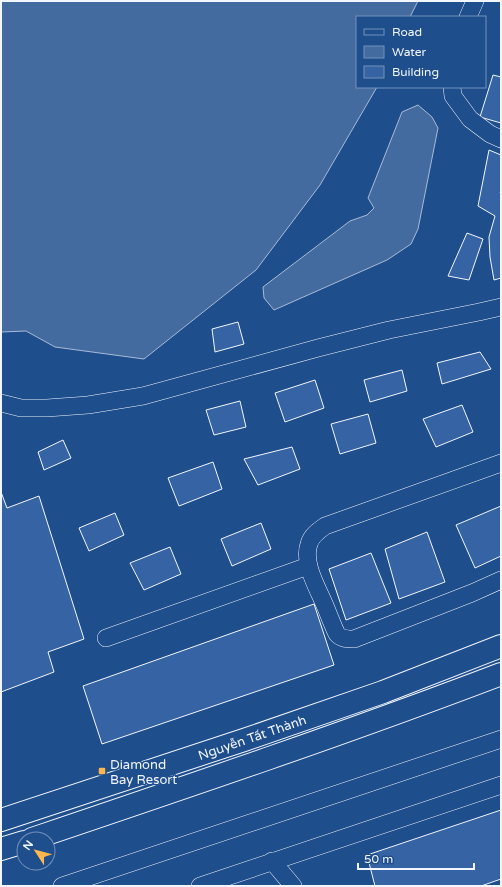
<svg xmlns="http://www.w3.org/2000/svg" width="502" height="887" viewBox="0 0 502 887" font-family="'Varela Round',sans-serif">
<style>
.water{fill:#446ba0;stroke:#a8bbd7}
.building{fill:#3563a3;stroke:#f2f6ff}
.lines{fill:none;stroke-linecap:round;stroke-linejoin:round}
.minor-casing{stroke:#f2f6ff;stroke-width:18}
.major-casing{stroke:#f2f6ff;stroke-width:24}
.minor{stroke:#1f4e8c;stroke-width:17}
.major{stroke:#1f4e8c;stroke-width:22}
.poi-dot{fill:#ffb74d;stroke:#1f4e8c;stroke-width:1.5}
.labels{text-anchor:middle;stroke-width:3;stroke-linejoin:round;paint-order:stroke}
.street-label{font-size:13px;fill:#f2f6ff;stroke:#1f4e8c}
.poi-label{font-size:13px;fill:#f2f6ff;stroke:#1f4e8c;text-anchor:start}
</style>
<rect width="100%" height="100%" fill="#1f4e8c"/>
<!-- water -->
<g class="water">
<polygon points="1,1 418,1 410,17 357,17 357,87 377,87 320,185 256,270 144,359 55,347 26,331 1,332"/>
<polygon points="418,105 432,117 438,128 418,229 411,244 387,260 274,310 264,298 263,287 350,221 367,215 374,208 368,198 402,112"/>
</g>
<!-- building -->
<g class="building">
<polygon points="493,75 501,77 501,123 480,117"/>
<polygon points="489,150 501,155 501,191 500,193 501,193 501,278 494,280 490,257 489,237 495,216 478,206"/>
<polygon points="467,233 483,239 469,280 448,276"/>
<polygon points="238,322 244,344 215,352 212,329"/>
<polygon points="480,352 491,369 442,384 437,363"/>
<polygon points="402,370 407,391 370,402 364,380"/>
<polygon points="315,380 324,408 285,422 275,393"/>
<polygon points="240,401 246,427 214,435 206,410"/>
<polygon points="462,405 473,432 436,447 423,419"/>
<polygon points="368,414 376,443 340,454 331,424"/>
<polygon points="63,440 71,458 44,470 38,452"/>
<polygon points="292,447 300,469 258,485 244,459"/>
<polygon points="213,462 222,489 179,506 168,478"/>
<polygon points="1,492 7,508 39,496 84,639 48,652 54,672 1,692"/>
<polygon points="501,506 501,556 475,568 456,525"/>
<polygon points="115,513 124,535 89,551 79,528"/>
<polygon points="261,523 271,549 232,566 221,539"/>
<polygon points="427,532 445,582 399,599 385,549"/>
<polygon points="170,547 181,574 144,590 130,563"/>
<polygon points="371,553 391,603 346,620 329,569"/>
<polygon points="314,604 334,665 102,744 83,686"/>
<polygon points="501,810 501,879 481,886 375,886 367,855"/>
</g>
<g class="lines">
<defs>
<g id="minor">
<polyline points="468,17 475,1"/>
<polyline points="452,87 453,96 470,119 490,134 501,139"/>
<polyline points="1,403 21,408 47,408 88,405 143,396 318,348 389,330 479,312 501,307"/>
<path d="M501,463L325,526C318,531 311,536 309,544C302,564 319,590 326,608C328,613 335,631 337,634C341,639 348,639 354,639L472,593L501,580"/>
<polyline points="106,638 308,566"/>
<polyline points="272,861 293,886"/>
<polyline points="62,886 501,739"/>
<polyline points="200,886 501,785"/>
</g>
<g id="major">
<polyline points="1,820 244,740 383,692 501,646"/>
<path d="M32,839C189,786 346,733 501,674"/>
<polyline points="1,849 24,842"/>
</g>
</defs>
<!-- minor casing -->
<use href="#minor" class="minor-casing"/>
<!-- major casing -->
<use href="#major" class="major-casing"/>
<!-- minor -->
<use href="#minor" class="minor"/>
<!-- major -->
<use href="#major" class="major"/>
</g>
<!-- markers -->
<rect class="poi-dot" x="98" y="767" width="8" height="8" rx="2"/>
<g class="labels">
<!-- street labels -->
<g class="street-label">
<text transform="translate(252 737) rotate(-19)" y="5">Nguyễn Tất Thành</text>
</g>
<!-- poi labels -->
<g class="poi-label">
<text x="110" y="769">Diamond<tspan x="110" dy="15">Bay Resort</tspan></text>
</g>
</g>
<!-- border -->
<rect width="502" height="887" fill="none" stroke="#f2f6ff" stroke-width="4"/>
<!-- legend -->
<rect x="356" y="16" width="130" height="72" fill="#1f4e8c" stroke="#7391ba"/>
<rect x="364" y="29" width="20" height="6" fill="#1f4e8c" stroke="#7391ba"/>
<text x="392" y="36" font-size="12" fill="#f2f6ff">Road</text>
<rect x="364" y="46" width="20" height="12" fill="#446ba0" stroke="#7391ba"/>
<text x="392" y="56" font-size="12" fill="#f2f6ff">Water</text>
<rect x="364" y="66" width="20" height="12" fill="#3563a3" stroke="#7391ba"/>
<text x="392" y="76" font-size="12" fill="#f2f6ff">Building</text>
<!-- north arrow -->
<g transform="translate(36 851) rotate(306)"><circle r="19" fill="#1f4e8c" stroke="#7391ba"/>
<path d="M0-3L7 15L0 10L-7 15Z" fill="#ffb74d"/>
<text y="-6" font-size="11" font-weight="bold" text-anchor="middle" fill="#f2f6ff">N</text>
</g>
<!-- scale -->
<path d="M358 863v6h116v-6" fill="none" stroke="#f2f6ff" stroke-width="2"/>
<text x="364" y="863" font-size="12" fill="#f2f6ff" stroke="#1f4e8c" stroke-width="3" paint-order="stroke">50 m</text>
</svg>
